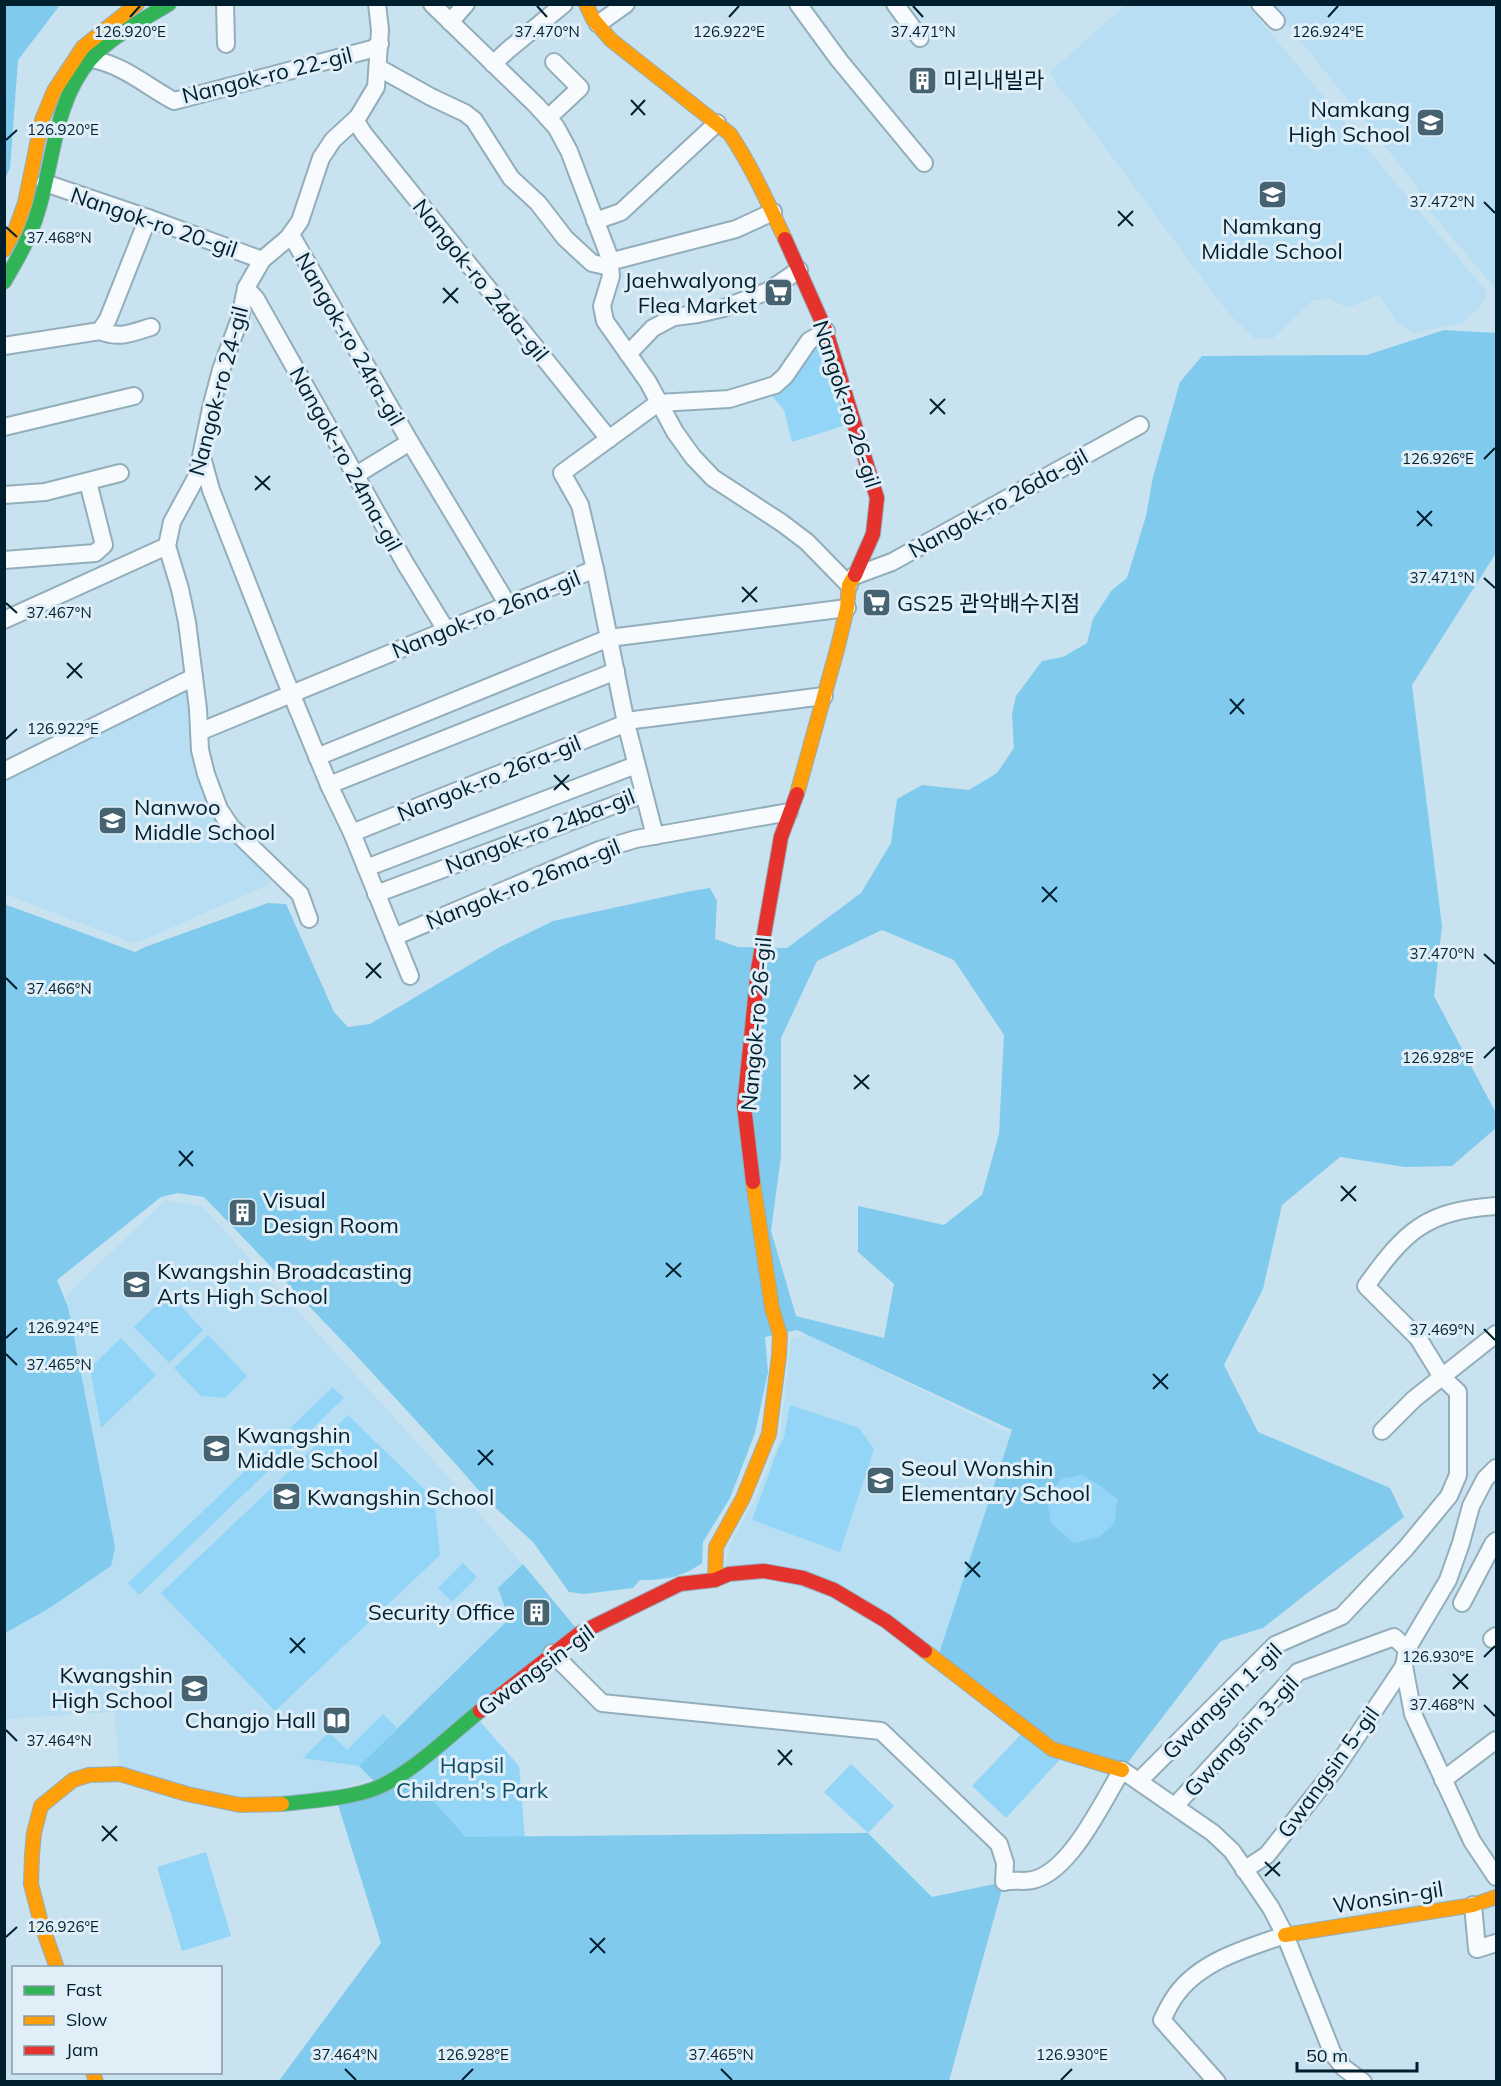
<svg xmlns="http://www.w3.org/2000/svg" width="1501" height="2086" viewBox="0 0 1501 2086" font-family="Mulish,'Noto Sans KR',sans-serif">
<style>
.built{fill:#b7def3}
.green{fill:#92d5f6}
.forest{fill:#80caed;fill-rule:evenodd}
.lines{fill:none;stroke-linecap:round;stroke-linejoin:round}
.street-casing{stroke:#93aebb;stroke-width:20}
.fast-casing{stroke:#93aebb;stroke-width:16}
.slow-casing{stroke:#93aebb;stroke-width:16}
.jam-casing{stroke:#93aebb;stroke-width:16}
.street{stroke:#f7fbfd;stroke-width:16}
.fast{stroke:#30b455;stroke-width:14}
.slow{stroke:#ff9f0a;stroke-width:14}
.jam{stroke:#e5322d;stroke-width:14}
.ticks{fill:none;stroke:#001f2e;stroke-width:2}
.labels{text-anchor:middle;stroke-width:6;stroke-linejoin:round;paint-order:stroke}
.street-label{font-size:22px;fill:#001f2e;stroke:#dfeef7}
.poi-label{font-size:22px;fill:#001f2e;stroke:#dfeef7;text-anchor:start}
.park-label{font-size:22px;fill:#0d4d69;stroke:#dfeef7}
.ticks-label{font-size:15px;text-anchor:middle;fill:#001f2e;stroke:#dfeef7;stroke-width:6;stroke-linejoin:round;paint-order:stroke}
</style>
<rect width="100%" height="100%" fill="#c9e2ef"/>
<!-- built -->
<g class="built">
<polygon points="1125,5 1247,5 1487,292 1481,306 1462,323 1414,333 1397,322 1379,295 1347,308 1331,299 1313,300 1272,339 1255,339 1229,314 1213,293 1067,96 1057,86 1050,70 1066,58"/>
<polygon points="1272,5 1496,5 1496,289 1423,203 1415,184"/>
<polygon points="183,691 192,695 202,776 265,868 270,884 139,942 133,943 5,894 4,776"/>
<polygon points="166,1200 202,1206 452,1481 580,1633 407,1770 281,1804 120,1774 114,1712 5,1719 5,1514 115,1548 65,1296"/>
<polygon points="808,1334 1013,1435 939,1654 864,1603 725,1569 731,1542 754,1502 780,1438 791,1339"/>
</g>
<!-- green -->
<g class="green">
<polygon points="818,343 846,419 843,426 792,442 784,410 772,396 799,372"/>
<polygon points="169,1293 203,1330 169,1363 134,1327"/>
<polygon points="208,1335 247,1376 225,1398 201,1396 174,1368"/>
<polygon points="121,1338 156,1375 101,1428 90,1368"/>
<polygon points="333,1387 344,1398 139,1595 128,1583"/>
<polygon points="790,1405 859,1428 874,1449 840,1552 752,1520 778,1449 784,1438"/>
<polygon points="348,1415 434,1499 440,1555 275,1711 161,1593"/>
<polygon points="1080,1474 1099,1485 1117,1499 1114,1524 1099,1538 1074,1543 1051,1523 1047,1497 1062,1479"/>
<polygon points="463,1563 477,1577 452,1602 438,1588"/>
<polygon points="383,1714 397,1728 359,1766 303,1758 329,1732 347,1750"/>
<polygon points="477,1718 519,1766 525,1839 469,1840 409,1772"/>
<polygon points="1025,1730 1065,1754 1006,1818 972,1786"/>
<polygon points="851,1764 894,1806 868,1833 824,1792"/>
<polygon points="206,1852 231,1936 182,1951 157,1867"/>
</g>
<!-- forest -->
<g class="forest">
<polygon points="5,4 60,5 18,60 10,168 5,179"/>
<path d="M1444,330L1496,333V553L1412,685L1442,926L1434,996L1496,1113V1128L1452,1166L1405,1167L1340,1157L1282,1205L1263,1289L1224,1365L1258,1432L1390,1488L1404,1517L1263,1628L1221,1641L1122,1770L1065,1754L937,1660L1012,1430L797,1330L765,1337L768,1372L755,1433L730,1498L703,1542L702,1563C681,1578 664,1580 640,1580L633,1588L584,1594L569,1592L533,1542L488,1501L454,1462L353,1352L204,1197L178,1193L161,1197L57,1280L68,1307L115,1547L111,1566L48,1609L5,1633L4,904L135,952L145,947L268,903L286,904L334,1012L348,1027L370,1024L498,948L553,921L691,891L710,888L717,901L715,939L738,947L787,948L861,893L891,843L897,799L922,785L969,790L997,773L1014,748L1012,715L1016,696L1042,661L1063,657L1087,643L1093,619L1111,591L1127,578L1146,516L1153,477L1180,382L1202,356L1367,355ZM882,930L954,960L1004,1035L999,1134L982,1195L944,1225L858,1206V1252L894,1284L884,1338L796,1316L771,1231L781,1156V1038L817,961ZM1081,1475L1099,1485L1117,1499L1114,1524L1099,1537L1074,1543L1051,1523L1047,1497L1062,1479Z"/>
<polygon points="523,1564 580,1633 407,1770 466,1837 868,1833 932,1897 1004,1882 949,2081 278,2082 381,1943 336,1798 379,1786 359,1766 509,1619 498,1588"/>
</g>
<g class="lines">
<defs>
<g id="street">
<polyline points="225,4 226,44"/>
<polyline points="432,4 536,105 556,127 569,151 609,256 611,276 602,306 605,321 648,382 675,432 693,457 713,478 782,523 807,542 849,585"/>
<polyline points="798,4 839,60 924,163"/>
<polyline points="895,4 920,38"/>
<polyline points="1260,4 1276,21"/>
<polyline points="450,22 466,4"/>
<polyline points="598,24 626,4"/>
<path d="M91,59C124,65 146,86 174,101L372,49L380,44"/>
<polyline points="493,64 508,50 564,4"/>
<polyline points="379,68 431,97 465,113 474,120 511,178 538,203 565,238 592,263 610,267"/>
<polyline points="548,118 580,88 554,62"/>
<polyline points="355,120 364,134 609,439"/>
<polyline points="45,183 148,218 262,260"/>
<polyline points="595,221 621,212 717,123"/>
<polyline points="288,238 294,240 410,442 508,605"/>
<polyline points="609,262 736,229 773,212"/>
<polyline points="246,288 256,299 405,563 446,630"/>
<path d="M100,331C120,339 131,333 151,327"/>
<polyline points="4,346 100,331 108,319 148,218"/>
<polyline points="628,354 653,328 674,317 698,314 724,308 768,291 799,270"/>
<polyline points="4,427 134,396"/>
<polyline points="202,457 211,490 284,676 329,785 352,833 410,976"/>
<polyline points="356,475 410,442"/>
<polyline points="4,495 45,492 120,473"/>
<polyline points="4,560 95,553 104,545 88,482"/>
<polyline points="595,569 626,723 655,836"/>
<polyline points="854,576 892,562 1140,425"/>
<polyline points="4,620 167,546"/>
<polyline points="199,732 595,569 580,505 562,473 658,403 729,399 775,385 785,376 809,341 826,331"/>
<polyline points="317,757 609,638 847,608"/>
<polyline points="4,771 194,677"/>
<polyline points="329,785 616,671"/>
<polyline points="352,833 634,720 824,696"/>
<polyline points="366,868 636,765"/>
<polyline points="376,894 644,794"/>
<polyline points="309,919 300,894 231,827 219,809 206,774 200,750 198,709 187,622 180,589 167,546 172,522 197,476 211,408 221,370 240,318 246,288 262,260 288,238 300,221 321,158 333,140 358,117 376,87 380,30 377,4"/>
<polyline points="394,937 599,850 636,839 789,812"/>
<polyline points="1382,1431 1414,1399 1496,1334"/>
<polyline points="1496,1468 1485,1479 1471,1506 1461,1543 1448,1580 1407,1649 1404,1666 1413,1714 1472,1841 1496,1877"/>
<polyline points="1462,1603 1493,1544 1496,1541"/>
<polyline points="1492,1639 1496,1636"/>
<path d="M552,1653L602,1703L881,1731L999,1844L1005,1863L1004,1882C1015,1879 1026,1883 1036,1879C1072,1868 1103,1801 1122,1770L1213,1833L1232,1851L1271,1908L1285,1935L1333,2054L1344,2068L1363,2082"/>
<polyline points="1443,1780 1496,1740"/>
<path d="M1139,1781L1275,1645L1342,1616L1406,1548L1449,1496L1458,1475V1392L1442,1377L1418,1338L1366,1286C1406,1230 1426,1211 1496,1206"/>
<polyline points="1175,1806 1298,1672 1394,1637 1407,1649"/>
<polyline points="1244,1870 1267,1855 1335,1769 1404,1666"/>
<polyline points="1473,1905 1477,1949 1496,1943"/>
<path d="M1217,2082L1162,2020C1166,2012 1170,2003 1176,1995C1200,1961 1247,1948 1285,1935"/>
</g>
<g id="fast">
<path d="M4,282C17,260 31,236 38,211C54,161 54,102 90,60C108,39 145,18 169,4"/>
<path d="M282,1804C310,1801 356,1798 381,1786C415,1770 450,1735 480,1711"/>
</g>
<g id="slow">
<path d="M586,4L593,19L611,40L730,134C752,167 768,203 785,239"/>
<polyline points="4,250 16,228 25,203 42,120 54,91 83,47 137,4"/>
<polyline points="797,794 838,646 847,608 849,585 855,575"/>
<polyline points="715,1580 716,1547 743,1498 769,1434 779,1356 780,1335 772,1308 753,1182"/>
<polyline points="925,1651 1052,1749 1122,1770"/>
<polyline points="1285,1935 1473,1905 1496,1897"/>
<polyline points="57,1968 41,1923 31,1884 32,1855 34,1833 41,1806 73,1780 89,1775 120,1774 187,1794 240,1805 282,1804"/>
<polyline points="93,2072 96,2082"/>
</g>
<g id="jam">
<polyline points="785,239 826,331 877,498 873,534 855,575"/>
<polyline points="753,1182 744,1106 758,969 781,837 797,794"/>
<polyline points="480,1711 580,1633 680,1584 715,1580 729,1574 764,1571 803,1578 834,1590 886,1621 925,1651"/>
</g>
</defs>
<!-- street casing -->
<use href="#street" class="street-casing"/>
<!-- fast casing -->
<use href="#fast" class="fast-casing"/>
<!-- slow casing -->
<use href="#slow" class="slow-casing"/>
<!-- jam casing -->
<use href="#jam" class="jam-casing"/>
<!-- street -->
<use href="#street" class="street"/>
<!-- fast -->
<use href="#fast" class="fast"/>
<!-- slow -->
<use href="#slow" class="slow"/>
<!-- jam -->
<use href="#jam" class="jam"/>
</g>
<!-- ticks -->
<path class="ticks" d="M537,6L547,17M913,6L923,17M130,17L140,6M729,17L739,6M1328,17L1338,6M631,100L645,115M631,115L645,100M6,140L17,130M1484,202L1495,213M1118,211L1133,226M1118,226L1133,211M6,227L17,237M443,288L458,303M443,303L458,288M930,399L945,414M930,414L945,399M1484,459L1495,448M255,476L270,490M255,490L270,476M1417,511L1432,526M1417,526L1432,511M1484,578L1495,588M742,587L757,602M742,602L757,587M6,603L17,613M67,663L82,678M67,678L82,663M1230,699L1244,714M1230,714L1244,699M6,739L17,729M554,775L569,790M554,790L569,775M1042,887L1057,902M1042,902L1057,887M1484,954L1495,964M366,963L381,978M6,978L17,989M366,978L381,963M1484,1058L1495,1047M854,1075L869,1089M854,1089L869,1075M179,1151L193,1166M179,1166L193,1151M1341,1186L1356,1201M1341,1201L1356,1186M666,1263L681,1277M666,1277L681,1263M1484,1329L1495,1340M6,1338L17,1328M6,1354L17,1365M1153,1374L1168,1389M1153,1389L1168,1374M478,1450L493,1465M478,1465L493,1450M965,1562L980,1577M965,1577L980,1562M290,1638L305,1653M290,1653L305,1638M1484,1657L1495,1646M1453,1674L1468,1689M1453,1689L1468,1674M1484,1705L1495,1716M6,1730L17,1741M778,1750L792,1765M778,1765L792,1750M102,1826L117,1841M102,1841L117,1826M1265,1862L1280,1876M1265,1876L1280,1862M6,1937L17,1927M590,1938L605,1953M590,1953L605,1938M345,2069L356,2080M721,2069L732,2080M462,2080L473,2069M1061,2080L1072,2069"/>
<!-- icons -->
<defs>
<symbol id="building-square" viewBox="-11 -11 22 22"><rect x="-9" y="-9" width="18" height="18" rx="4" fill="#466372" stroke="#dfeef7"/><path d="M-4-6H4V6H1V3H-1V6H-4ZM-2.5-4.3h1.7v1.8h-1.7ZM.8-4.3h1.7v1.8H.8ZM-2.5-1h1.7V.8h-1.7ZM.8-1h1.7V.8H.8Z" fill="#fff"/></symbol>
<symbol id="school-square" viewBox="-11 -11 22 22"><rect x="-9" y="-9" width="18" height="18" rx="4" fill="#466372" stroke="#dfeef7"/><path d="M0-5L7-2L0 1L-7-2ZM-4 1L0 2.5L4 1V4Q0 6-4 4Z" fill="#fff"/></symbol>
<symbol id="supermarket-square" viewBox="-11 -11 22 22"><rect x="-9" y="-9" width="18" height="18" rx="4" fill="#466372" stroke="#dfeef7"/><path d="M-6-5.5h2.5l.6 2H6L4.5 2H-2.5L-4.4-4H-6ZM-1.5 3.2a1.3 1.3 0 1 0 .1 0ZM3 3.2a1.3 1.3 0 1 0 .1 0Z" fill="#fff"/></symbol>
<symbol id="library-square" viewBox="-11 -11 22 22"><rect x="-9" y="-9" width="18" height="18" rx="4" fill="#466372" stroke="#dfeef7"/><path d="M-6-4Q-3-5.5-.7-3.5V5Q-3 3-6 4ZM6-4Q3-5.5 .7-3.5V5Q3 3 6 4Z" fill="#fff"/></symbol>
</defs>
<g fill-rule="evenodd">
<use href="#building-square" x="906" y="64" width="33" height="33"/>
<use href="#school-square" x="1414" y="106" width="33" height="33"/>
<use href="#school-square" x="1256" y="178" width="33" height="33"/>
<use href="#supermarket-square" x="762" y="276" width="33" height="33"/>
<use href="#supermarket-square" x="860" y="586" width="33" height="33"/>
<use href="#school-square" x="96" y="804" width="33" height="33"/>
<use href="#building-square" x="226" y="1196" width="33" height="33"/>
<use href="#school-square" x="120" y="1268" width="33" height="33"/>
<use href="#school-square" x="200" y="1432" width="33" height="33"/>
<use href="#school-square" x="864" y="1464" width="33" height="33"/>
<use href="#school-square" x="270" y="1480" width="33" height="33"/>
<use href="#building-square" x="520" y="1596" width="33" height="33"/>
<use href="#school-square" x="178" y="1672" width="33" height="33"/>
<use href="#library-square" x="320" y="1704" width="33" height="33"/>
</g>
<g class="labels">
<!-- street labels -->
<g class="street-label">
<text transform="translate(267 75) rotate(-14)" y="8">Nangok-ro 22-gil</text>
<text transform="translate(154 222) rotate(19)" y="8">Nangok-ro 20-gil</text>
<text transform="translate(481 280) rotate(51)" y="8">Nangok-ro 24da-gil</text>
<text transform="translate(350 339) rotate(60)" y="8">Nangok-ro 24ra-gil</text>
<text transform="translate(218 391) rotate(-75)" y="8">Nangok-ro 24-gil</text>
<text transform="translate(847 404) rotate(72)" y="8">Nangok-ro 26-gil</text>
<text transform="translate(346 459) rotate(61)" y="8">Nangok-ro 24ma-gil</text>
<text transform="translate(998 503) rotate(-29)" y="8">Nangok-ro 26da-gil</text>
<text transform="translate(486 614) rotate(-22)" y="8">Nangok-ro 26na-gil</text>
<text transform="translate(489 778) rotate(-22)" y="8">Nangok-ro 26ra-gil</text>
<text transform="translate(540 831) rotate(-21)" y="8">Nangok-ro 24ba-gil</text>
<text transform="translate(523 884) rotate(-22)" y="8">Nangok-ro 26ma-gil</text>
<text transform="translate(756 1024) rotate(-85)" y="8">Nangok-ro 26-gil</text>
<text transform="translate(536 1670) rotate(-36)" y="8">Gwangsin-gil</text>
<text transform="translate(1222 1701) rotate(-44)" y="8">Gwangsin 1-gil</text>
<text transform="translate(1241 1736) rotate(-47)" y="8">Gwangsin 3-gil</text>
<text transform="translate(1328 1772) rotate(-54)" y="8">Gwangsin 5-gil</text>
<text transform="translate(1388 1897) rotate(-9)" y="8">Wonsin-gil</text>
</g>
<!-- poi labels -->
<g class="poi-label">
<text x="943" y="88">미리내빌라</text>
<text x="1410" y="117" text-anchor="end">Namkang<tspan x="1410" dy="25">High School</tspan></text>
<text x="1272" y="234" text-anchor="middle">Namkang<tspan x="1272" dy="25">Middle School</tspan></text>
<text x="757" y="288" text-anchor="end">Jaehwalyong<tspan x="757" dy="25">Flea Market</tspan></text>
<text x="897" y="611">GS25 관악배수지점</text>
<text x="134" y="815">Nanwoo<tspan x="134" dy="25">Middle School</tspan></text>
<text x="263" y="1208">Visual<tspan x="263" dy="25">Design Room</tspan></text>
<text x="157" y="1279">Kwangshin Broadcasting<tspan x="157" dy="25">Arts High School</tspan></text>
<text x="237" y="1443">Kwangshin<tspan x="237" dy="25">Middle School</tspan></text>
<text x="901" y="1476">Seoul Wonshin<tspan x="901" dy="25">Elementary School</tspan></text>
<text x="307" y="1505">Kwangshin School</text>
<text x="515" y="1620" text-anchor="end">Security Office</text>
<text x="173" y="1683" text-anchor="end">Kwangshin<tspan x="173" dy="25">High School</tspan></text>
<text x="316" y="1728" text-anchor="end">Changjo Hall</text>
</g>
<!-- park labels -->
<g class="park-label">
<text x="472" y="1773">Hapsil<tspan x="472" dy="25">Children's Park</tspan></text>
</g>
</g>
<g class="ticks-label">
<text x="130" y="37">126.920°E</text>
<text x="547" y="37">37.470°N</text>
<text x="729" y="37">126.922°E</text>
<text x="923" y="37">37.471°N</text>
<text x="1328" y="37">126.924°E</text>
<text x="63" y="135">126.920°E</text>
<text x="1442" y="207">37.472°N</text>
<text x="59" y="243">37.468°N</text>
<text x="1438" y="464">126.926°E</text>
<text x="1442" y="583">37.471°N</text>
<text x="59" y="618">37.467°N</text>
<text x="63" y="734">126.922°E</text>
<text x="1442" y="959">37.470°N</text>
<text x="59" y="994">37.466°N</text>
<text x="1438" y="1063">126.928°E</text>
<text x="63" y="1333">126.924°E</text>
<text x="1442" y="1335">37.469°N</text>
<text x="59" y="1370">37.465°N</text>
<text x="1438" y="1662">126.930°E</text>
<text x="1442" y="1710">37.468°N</text>
<text x="59" y="1746">37.464°N</text>
<text x="63" y="1932">126.926°E</text>
<text x="345" y="2060">37.464°N</text>
<text x="473" y="2060">126.928°E</text>
<text x="721" y="2060">37.465°N</text>
<text x="1072" y="2060">126.930°E</text>
</g>
<!-- border -->
<rect width="1501" height="2086" fill="none" stroke="#001f2e" stroke-width="12"/>
<!-- legend -->
<rect x="12" y="1966" width="210" height="108" fill="#dfeef7" stroke="#869ba7" stroke-width="1.5"/>
<rect x="24" y="1986" width="30" height="9" fill="#30b455" stroke="#869ba7" stroke-width="1.5"/>
<text x="66" y="1996" font-size="18" fill="#001f2e">Fast</text>
<rect x="24" y="2016" width="30" height="9" fill="#ff9f0a" stroke="#869ba7" stroke-width="1.5"/>
<text x="66" y="2026" font-size="18" fill="#001f2e">Slow</text>
<rect x="24" y="2046" width="30" height="9" fill="#e5322d" stroke="#869ba7" stroke-width="1.5"/>
<text x="66" y="2056" font-size="18" fill="#001f2e">Jam</text>
<!-- scale -->
<path d="M1297 2062v9h120v-9" fill="none" stroke="#001f2e" stroke-width="3"/>
<text x="1306" y="2062" font-size="18" fill="#001f2e" stroke="#dfeef7" stroke-width="4.5" paint-order="stroke">50 m</text>
</svg>
